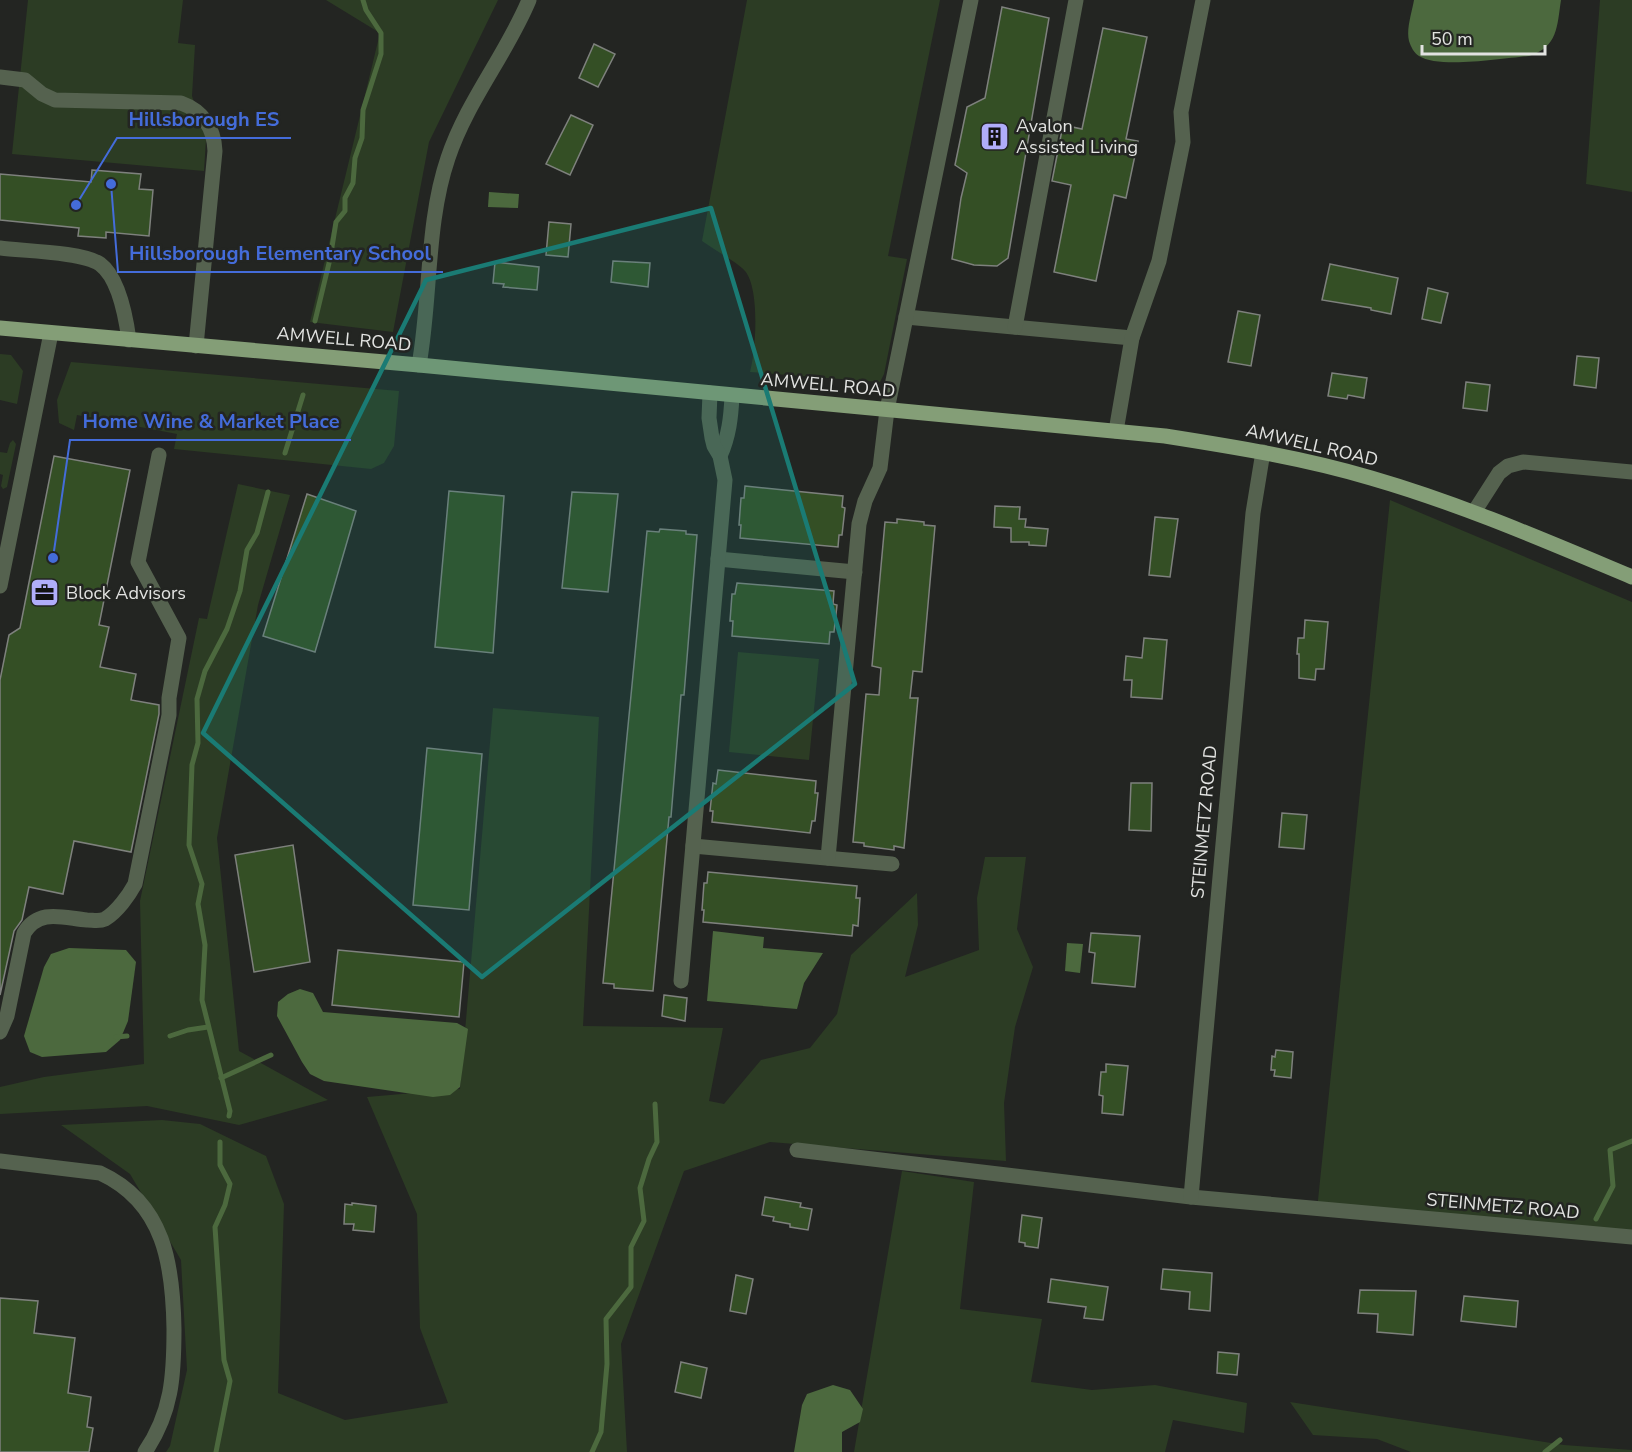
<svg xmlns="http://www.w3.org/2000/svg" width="1632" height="1452" viewBox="0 0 1632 1452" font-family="'Nunito Sans',sans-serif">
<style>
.green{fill:#2c3c24}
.water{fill:#4c693e}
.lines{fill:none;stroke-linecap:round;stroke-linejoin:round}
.stream{stroke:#4c693e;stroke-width:5}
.building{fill:#344f25;stroke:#7e817d;stroke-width:1.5}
.minor{stroke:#55624f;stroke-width:15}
.major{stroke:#849e77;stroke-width:15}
.marked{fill:#1a7b74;fill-opacity:0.2;stroke:#1a7b74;stroke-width:4.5;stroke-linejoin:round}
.labels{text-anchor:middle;stroke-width:5;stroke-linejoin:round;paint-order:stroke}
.poi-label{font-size:18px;fill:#e2e3e1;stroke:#232522;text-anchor:start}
.street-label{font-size:18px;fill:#e2e3e1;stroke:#232522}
.leader{fill:none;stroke:#446cda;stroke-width:2}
.callout-dot{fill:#446cda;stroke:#232522;stroke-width:2}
.callout-label{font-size:20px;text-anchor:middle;font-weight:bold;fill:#446cda;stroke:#232522;stroke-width:5;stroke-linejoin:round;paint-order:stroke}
</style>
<rect width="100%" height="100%" fill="#232522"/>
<!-- green -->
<g class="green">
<polygon points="28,0 183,0 178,43 195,45 192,96 206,139 204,171 12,154"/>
<polygon points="326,0 498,0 429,142 393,332 310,322 380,33"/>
<path d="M747,0H940L888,256L907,259L884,374L880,382L750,372C756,350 760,289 745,271C737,262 713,249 702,241Z"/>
<polygon points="1600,0 1632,0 1632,192 1586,184"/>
<polygon points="0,354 11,355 23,371 17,404 0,400"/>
<polygon points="71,362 399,391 394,446 384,463 371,469 174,449 177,434 77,415 74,430 59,423 57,400"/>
<polygon points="13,440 16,444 7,487 3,489 1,486 3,475 0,474 0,452 7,453 10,443"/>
<polygon points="238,484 290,495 258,605 217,838 239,1051 328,1100 239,1125 147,1106 0,1114 0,1087 44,1077 144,1064 140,901 199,618 207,619"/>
<polygon points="1390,500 1632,602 1632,1237 1317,1210"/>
<polygon points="738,652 819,659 809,760 729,752"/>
<polygon points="493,708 599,717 583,1026 723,1028 709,1101 724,1104 761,1060 810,1048 837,1014 851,955 917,893 918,925 905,977 979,950 977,898 985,857 1026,857 1017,929 1033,967 1015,1027 1004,1103 1006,1161 770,1142 684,1171 621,1344 627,1452 166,1452 170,1446 187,1370 181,1260 130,1174 61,1125 162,1120 200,1124 266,1156 284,1204 278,1393 345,1420 448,1403 420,1328 417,1214 367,1097 460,1089"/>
<polygon points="902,1171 974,1182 960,1309 1042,1319 1031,1382 1092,1390 1155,1385 1247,1403 1244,1433 1173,1420 1165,1452 854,1452"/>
<polygon points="1290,1402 1564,1445 1632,1450 1632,1452 1411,1452 1377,1439 1313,1435"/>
</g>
<!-- water -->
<g class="water">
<path d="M1414,0H1561C1557,26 1558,47 1529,56C1504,58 1439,69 1419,56C1414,53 1411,47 1409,41C1406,29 1412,12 1414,0Z"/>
<polygon points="489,192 519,194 518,208 488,207"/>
<polygon points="713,931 764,937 763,948 823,953 804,983 797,1009 707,1001"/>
<polygon points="1067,943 1083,944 1080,973 1065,971"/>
<polygon points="69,948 126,950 136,962 128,1021 120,1040 106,1052 42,1057 30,1052 24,1036 44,967 51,954"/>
<polygon points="300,989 313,993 323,1012 457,1023 468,1029 460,1087 450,1095 433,1097 324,1081 310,1074 302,1062 277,1016 278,1002 288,994"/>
<polygon points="833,1385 850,1390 863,1409 860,1422 842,1432 842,1452 794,1452 802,1405 807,1394"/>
</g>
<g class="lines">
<!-- stream -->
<g class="stream">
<polyline points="315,321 330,259 336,222 345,211 345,198 353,183 355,158 362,138 363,110 381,54 381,33 366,10 363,0"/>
<polyline points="285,453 303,395"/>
<polyline points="170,1036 188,1030 208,1027"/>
<polyline points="116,1037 127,1036"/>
<polyline points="221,1078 271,1055"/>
<polyline points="229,1116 230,1111 202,1000 205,945 198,904 202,884 189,845 192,765 198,743 197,699 205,671 227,629 240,591 247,550 257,533 268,492"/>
<polyline points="1596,1219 1613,1186 1610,1150 1632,1141"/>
<polyline points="216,1452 230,1381 224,1360 215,1227 225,1205 230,1184 220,1165 220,1142"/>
<polyline points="592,1452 601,1432 607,1364 606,1319 631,1287 631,1247 644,1221 640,1188 649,1159 657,1142 655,1104"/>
<polyline points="1545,1452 1560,1440"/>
</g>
</g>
<!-- building -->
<g class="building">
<polygon points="1002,7 1049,18 1008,258 997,266 974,265 952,259 961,198 967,173 955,165 967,107 985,98"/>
<polygon points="1103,28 1147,37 1126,139 1138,141 1126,198 1114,195 1096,281 1054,272 1071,185 1052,181 1063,125 1082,129"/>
<polygon points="594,44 615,54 598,87 579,78"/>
<polygon points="571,115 593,125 570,175 546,164"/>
<polygon points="92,170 141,174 139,189 153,190 149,236 106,232 106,238 78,236 79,228 0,220 0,174 91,182"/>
<polygon points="549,222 571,224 568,257 546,255"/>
<polygon points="613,261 650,263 648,287 611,282"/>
<polygon points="495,262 539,267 537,290 503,287 504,284 493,283"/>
<polygon points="1330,264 1398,278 1391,314 1371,310 1371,308 1322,300"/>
<polygon points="1428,288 1448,293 1441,323 1422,319"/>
<polygon points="1238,311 1260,315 1251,366 1228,362"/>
<polygon points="1577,356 1599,358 1596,388 1574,385"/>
<polygon points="1332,373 1367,378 1364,398 1348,395 1347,399 1328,396"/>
<polygon points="1466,382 1490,385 1487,411 1463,408"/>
<polygon points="54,456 130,470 99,625 109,627 100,667 136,674 131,700 159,705 159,714 131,852 74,841 63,894 29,887 22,920 14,931 0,995 0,680 9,635 20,628"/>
<polygon points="745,486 843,496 842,507 845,508 842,535 839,535 838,547 740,538 741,525 739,525 741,498 744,498"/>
<polygon points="449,491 504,496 493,653 435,647"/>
<polygon points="572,492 618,494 608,592 562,588"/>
<polygon points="307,494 356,511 315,652 263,636"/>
<polygon points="995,506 1020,507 1019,519 1026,519 1025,527 1048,529 1046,546 1029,545 1029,542 1011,542 1011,528 994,527"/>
<polygon points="1155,517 1178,519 1170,577 1149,575"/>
<polygon points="897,519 924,522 924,525 935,526 922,672 913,671 910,698 918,698 904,848 894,846 894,850 864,846 864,843 853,842 866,694 879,695 881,668 872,666 885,522 897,523"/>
<polygon points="660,529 686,531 686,534 697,535 684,695 681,695 671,817 669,817 653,991 614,988 614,984 603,983 647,531 659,532"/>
<polygon points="737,583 834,591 833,604 837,605 834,632 830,632 829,644 732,636 733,621 730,621 732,594 735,594"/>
<polygon points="1305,620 1328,622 1324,669 1316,669 1315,680 1299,678 1299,654 1297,654 1298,638 1304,638"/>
<polygon points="1144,638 1167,640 1162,699 1131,697 1132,680 1124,680 1126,656 1142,658"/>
<polygon points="427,748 482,754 469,910 413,905"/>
<polygon points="718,770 816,781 815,793 818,793 815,821 812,821 810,833 712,822 713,811 710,811 713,783 716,784"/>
<polygon points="1131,783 1152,783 1151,831 1129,830"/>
<polygon points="1282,813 1307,815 1304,849 1279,847"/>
<polygon points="293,845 310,962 254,972 235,855"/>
<polygon points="708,872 857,886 856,898 860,898 858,926 853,925 852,936 703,922 704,910 702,910 704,883 707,883"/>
<polygon points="1091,933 1140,936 1135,987 1092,983 1095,953 1089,952"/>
<polygon points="338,950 464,962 459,1017 332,1005"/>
<polygon points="664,995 687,998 685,1021 662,1016"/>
<polygon points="1276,1050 1293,1052 1291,1078 1274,1076 1275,1070 1271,1070 1272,1056 1275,1057"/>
<polygon points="1106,1064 1128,1066 1123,1115 1102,1113 1103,1096 1099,1095 1101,1072 1106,1072"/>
<polygon points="765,1197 801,1203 800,1207 812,1209 808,1230 790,1227 790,1224 773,1221 774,1217 762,1215"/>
<polygon points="352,1203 376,1206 374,1232 353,1230 354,1224 344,1224 345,1204 352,1205"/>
<polygon points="1022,1215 1042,1218 1038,1248 1025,1246 1025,1243 1019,1242"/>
<polygon points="1163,1269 1212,1273 1210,1311 1189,1309 1190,1292 1161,1289"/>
<polygon points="736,1275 753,1279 746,1314 730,1311"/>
<polygon points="1051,1279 1108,1287 1103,1320 1084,1318 1086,1307 1048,1302"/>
<polygon points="1360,1290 1416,1291 1413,1335 1377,1332 1378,1314 1358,1313"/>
<polygon points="1464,1296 1518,1301 1516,1327 1461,1321"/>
<polygon points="0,1298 38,1301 34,1333 75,1338 68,1393 91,1397 87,1427 93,1428 89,1452 0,1452"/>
<polygon points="1218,1352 1239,1354 1237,1375 1217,1373"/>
<polygon points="681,1362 707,1368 701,1398 675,1392"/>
</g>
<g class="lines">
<!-- minor -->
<g class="minor">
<path d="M0,77L25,80L42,94L55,100L181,103C203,111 214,128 215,151L196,346"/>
<path d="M0,248C23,251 83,252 100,264C119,278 126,318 129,340"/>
<polyline points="906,317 1132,338"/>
<polyline points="1015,327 1076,0"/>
<path d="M419,365C431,298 426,222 448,158C467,101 506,55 529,0"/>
<polyline points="1116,431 1132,338 1159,261 1183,142 1181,112 1203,0"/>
<path d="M720,456C729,436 731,417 732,396"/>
<polyline points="1474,512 1499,473 1508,466 1523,462 1632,472"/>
<polyline points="718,559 855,572"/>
<polyline points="0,586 51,333"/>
<polyline points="693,846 892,864"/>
<polyline points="828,858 859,524 865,501 880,468 887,410 971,0"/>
<polyline points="681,981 725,480 720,456 714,446 712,438 709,418 710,393"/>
<path d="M0,1032L7,1016L24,933C39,908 63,918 87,920C93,920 99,922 105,919C117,912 129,895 135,884L169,715V698L179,638L138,562L159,455"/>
<polyline points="797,1150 1191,1197 1632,1237"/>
<path d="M0,1161L100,1173C165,1203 173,1266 174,1329C174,1376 172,1412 145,1452"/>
<polyline points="1191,1197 1253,513 1263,452"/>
</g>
<!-- major -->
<path class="major" d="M0,328L419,365L1165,436C1235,447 1304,458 1371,478C1461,504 1546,541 1632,577"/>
</g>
<!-- marked area -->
<path class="marked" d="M711,208L855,684L482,977L203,733L426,280Z"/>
<!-- icons -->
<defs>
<symbol id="building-square" viewBox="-11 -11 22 22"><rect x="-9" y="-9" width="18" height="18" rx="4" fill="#b0adfa" stroke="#232522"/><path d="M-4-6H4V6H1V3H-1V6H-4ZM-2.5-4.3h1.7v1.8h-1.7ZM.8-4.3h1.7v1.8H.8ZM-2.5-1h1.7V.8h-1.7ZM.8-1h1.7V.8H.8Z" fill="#111"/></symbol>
<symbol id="office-square" viewBox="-11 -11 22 22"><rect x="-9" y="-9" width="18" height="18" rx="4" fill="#b0adfa" stroke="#232522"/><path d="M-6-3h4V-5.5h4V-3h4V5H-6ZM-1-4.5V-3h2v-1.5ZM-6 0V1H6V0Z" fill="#111"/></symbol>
</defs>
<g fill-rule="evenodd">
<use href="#building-square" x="978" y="120" width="33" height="33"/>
<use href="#office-square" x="28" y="576" width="33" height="33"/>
</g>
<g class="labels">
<!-- poi labels -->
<g class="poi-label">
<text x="1016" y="132">Avalon<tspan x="1016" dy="21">Assisted Living</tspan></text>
<text x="66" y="599">Block Advisors</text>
</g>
<!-- street labels -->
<g class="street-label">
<text transform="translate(344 339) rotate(5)" y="6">AMWELL ROAD</text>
<text transform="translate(828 385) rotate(5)" y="6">AMWELL ROAD</text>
<text transform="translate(1312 445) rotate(13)" y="6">AMWELL ROAD</text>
<text transform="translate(1204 822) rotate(-85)" y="6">STEINMETZ ROAD</text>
<text transform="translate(1503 1206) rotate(5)" y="6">STEINMETZ ROAD</text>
</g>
</g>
<!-- callouts -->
<path class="leader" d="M76 205L117 138H291M111 184L118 272H443M53 558L70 440H351"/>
<g class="callout-dot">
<circle cx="76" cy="205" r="6"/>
<circle cx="111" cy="184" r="6"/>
<circle cx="53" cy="558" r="6"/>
</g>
<g class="callout-label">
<text x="204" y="126">Hillsborough ES</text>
<text x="280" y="260">Hillsborough Elementary School</text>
<text x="211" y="428">Home Wine &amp; Market Place</text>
</g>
<!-- scale -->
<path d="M1422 45v9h123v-9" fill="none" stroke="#e2e3e1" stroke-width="3"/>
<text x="1431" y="45" font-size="18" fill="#e2e3e1" stroke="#232522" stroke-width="4.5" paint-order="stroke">50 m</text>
</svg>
